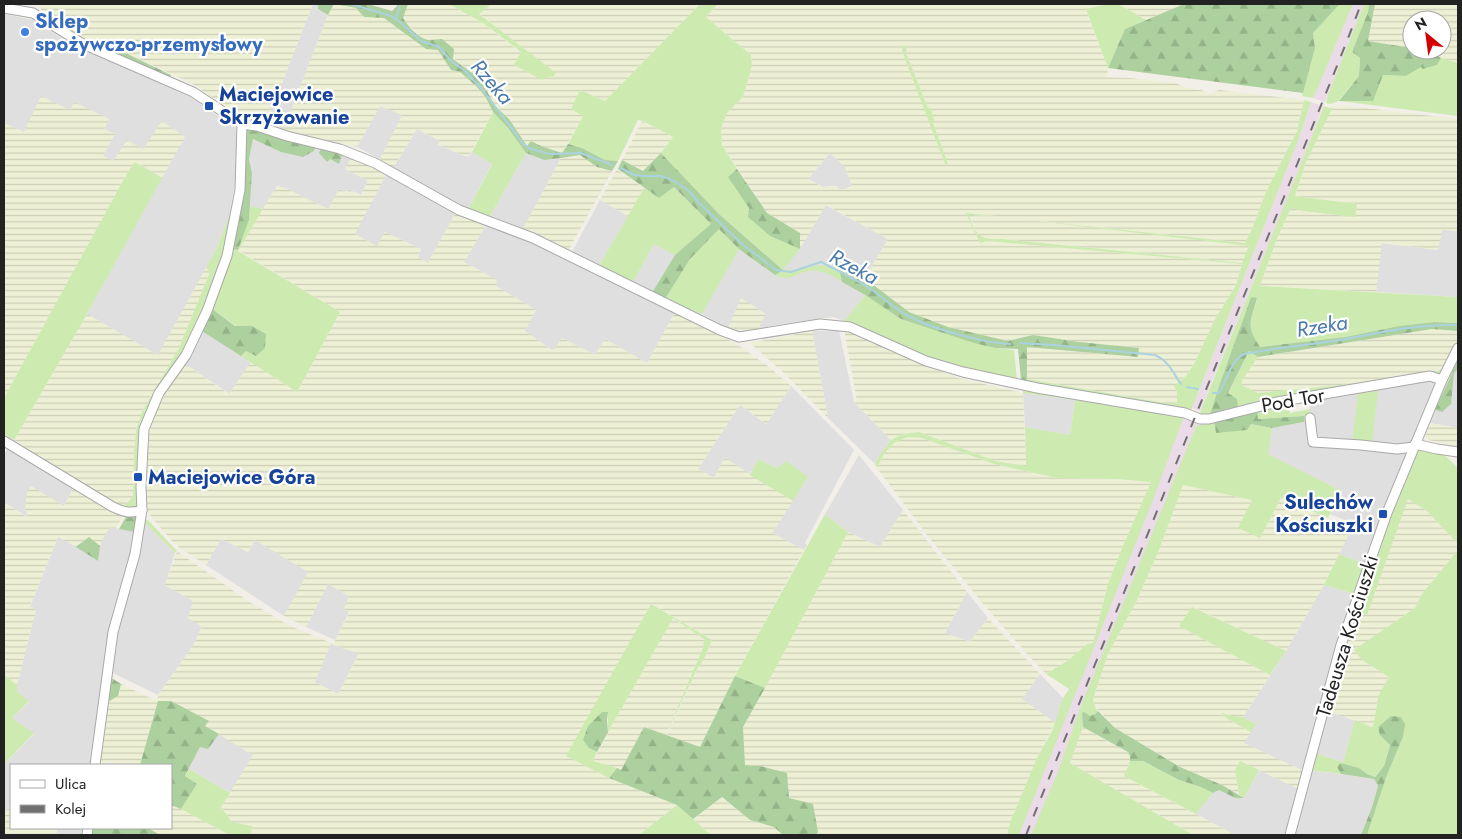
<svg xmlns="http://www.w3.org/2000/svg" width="1462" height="839" viewBox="0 0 1462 839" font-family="Jost,sans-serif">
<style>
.residential{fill:#e0dfdf}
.railway{fill:#ebdbe8}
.farmland{fill:url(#farmland-rules);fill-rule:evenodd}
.grass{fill:#cdebb0;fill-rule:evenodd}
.forest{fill:url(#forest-firs)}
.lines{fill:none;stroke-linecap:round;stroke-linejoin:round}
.stream{stroke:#aad3df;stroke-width:2}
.minor-casing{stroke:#a9a9a9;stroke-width:11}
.minor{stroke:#fff;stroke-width:9}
.rail{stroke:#707070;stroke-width:2;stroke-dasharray:10 10;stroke-linecap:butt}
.shop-dot{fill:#3f7fe0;stroke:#fff;stroke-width:2}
.transit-dot{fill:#1a4fb4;stroke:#fff;stroke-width:2}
.labels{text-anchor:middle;stroke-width:4.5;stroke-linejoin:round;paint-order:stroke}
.shop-label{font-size:20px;font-weight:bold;fill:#366cbe;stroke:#fff;text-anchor:start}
.transit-label{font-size:20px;font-weight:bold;fill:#164399;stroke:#fff;text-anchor:start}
.street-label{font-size:20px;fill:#222;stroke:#fff}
.water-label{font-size:21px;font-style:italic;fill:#4a7aab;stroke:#fff}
</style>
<defs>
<pattern id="farmland-rules" width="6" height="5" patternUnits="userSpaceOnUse" patternTransform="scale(1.25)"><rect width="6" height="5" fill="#eef0d5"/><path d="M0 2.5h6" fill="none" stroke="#ccceb7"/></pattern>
<pattern id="forest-firs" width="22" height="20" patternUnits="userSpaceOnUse" patternTransform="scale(1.25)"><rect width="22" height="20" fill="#add19e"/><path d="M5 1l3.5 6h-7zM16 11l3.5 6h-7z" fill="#95b388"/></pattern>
</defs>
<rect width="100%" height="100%" fill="#f2efe9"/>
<!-- residential -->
<g class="residential">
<polygon points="313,4 318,4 318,9 328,15 283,131 266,124"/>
<polygon points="4,14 34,20 67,42 192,98 236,128 237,172 229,216 216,250 158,356 87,314 136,224 143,150 113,161 103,156 114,134 104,129 70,153 4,123"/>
<polygon points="380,106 403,115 380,159 357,147"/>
<polygon points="417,129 440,141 438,145 468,157 472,152 492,163 468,210 393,168"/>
<polygon points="253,139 281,152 314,151 315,147 321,148 330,159 343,153 352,156 368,181 361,195 348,189 328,209 287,189 277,186 263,209 250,206 252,173 249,159"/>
<polygon points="526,153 544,160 561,158 523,229 490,216"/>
<polygon points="830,153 845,167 852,186 841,190 836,186 823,187 808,179"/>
<polygon points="387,173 456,212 428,263 418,257 421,249 385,232 377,247 354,234"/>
<polygon points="600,200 628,216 599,266 572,252"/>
<polygon points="825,205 888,239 865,278 854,270 842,282 865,295 844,321 833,317 775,325 748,331 728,328 702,314 652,293 633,282 654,244 711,224 782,269 800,249"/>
<polygon points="486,225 544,248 675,312 647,363 605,339 595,355 562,338 554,351 524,331 536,310 494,285 483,272 464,262"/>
<polygon points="1442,229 1458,231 1458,297 1376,292 1381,243 1438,250"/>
<polygon points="839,330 854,402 891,440 879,456 875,464 828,418 812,331"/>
<polygon points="203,332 251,362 230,394 185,364"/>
<polygon points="1458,360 1458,446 1456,446 1458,428 1430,423"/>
<polygon points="1429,377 1440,381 1367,565 1339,554 1354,524 1330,514 1342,491 1267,454 1272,428 1309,421 1311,398"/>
<polygon points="791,386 854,450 805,543 807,545 804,550 772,533 808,477 777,468 758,459 750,475 725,458 714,478 698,469 740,405 766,424"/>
<polygon points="1023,393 1075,400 1070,435 1025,427"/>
<polygon points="8,447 75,485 64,506 29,518 4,502 4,455"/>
<polygon points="859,455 903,510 880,547 848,532 825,514"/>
<polygon points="145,522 175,553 165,585 193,601 202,626 194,644 158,695 113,673 116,637 134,576"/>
<polygon points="110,527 135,532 132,552 115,604 106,653 92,765 11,765 11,805 4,813 4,764 34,734 12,718 29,702 17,691 17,685 36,610 30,607 58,537 104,536"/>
<polygon points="221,539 248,552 255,540 309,572 284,616 206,565"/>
<polygon points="328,584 350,596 349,612 335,640 306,627"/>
<polygon points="1324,585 1358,595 1306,772 1243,743 1256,724 1243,717 1286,651"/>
<polygon points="967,592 988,618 970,642 945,633"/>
<polygon points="331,643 334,645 359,653 338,694 314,682"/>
<polygon points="1040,674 1063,698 1055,723 1022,699"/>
<polygon points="1325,710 1355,720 1343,762 1314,753"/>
<polygon points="219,734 253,755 230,793 189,769 200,747 208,748"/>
<polygon points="1259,770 1301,790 1288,835 1235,835 1196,814 1213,793 1219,790 1235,798 1244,798"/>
<polygon points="1309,770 1374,779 1378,786 1372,807 1361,835 1292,835"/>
<polygon points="57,828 85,828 84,835 56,835"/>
</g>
<!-- railway -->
<g class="railway">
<polygon points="1353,4 1364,4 1325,102 1313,98"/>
<polygon points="1311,102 1323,106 1292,188 1200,411 1192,408 1300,136"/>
<polygon points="1184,416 1203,422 1108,654 1042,835 1013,835"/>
</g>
<!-- farmland -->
<g class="farmland">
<polygon points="40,4 313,4 266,124 245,119 191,83 109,45 105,51 89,43 50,21 40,8"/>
<polygon points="334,4 356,8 364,17 384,18 438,50 451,70 460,72 476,86 485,96 493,112 468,157 438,145 440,141 417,129 393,168 380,159 402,115 380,106 357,147 283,131 328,15"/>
<polygon points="408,4 449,4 483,23 550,76 494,25 478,13 488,7 490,4 700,4 605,101 580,90 583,116 562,153 541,146 532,141 527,147 509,119 496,107 479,78 453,58 442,39 426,40 420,36 407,24 403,18"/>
<path d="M718,4H1109L1086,10L1108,68L1107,77L1130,78L1176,83L1184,87L1201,90L1209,94L1219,90L1304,100L1297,131L1266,192L1252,229L1245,243L967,213L980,243L988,241L1242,264L1236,285L1214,321L1195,362L1187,375L1175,386L1177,392V403H1164L1027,379L1026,347L1137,357L1139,348L1078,342L1033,335L1008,341L948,327L909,312L865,278L888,239L826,205L800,249V233L767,213L722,145L721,128L727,113L743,97L752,66L751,55L706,17ZM903,46L907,47L906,53L928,108H931L933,123L947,164L902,51ZM830,153L845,167L852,186L841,190L836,186L823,187L808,180L813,173Z"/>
<polygon points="1118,4 1184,4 1146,20"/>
<polygon points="1375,4 1458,4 1458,63 1441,58 1430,51 1422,50 1442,50 1442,20 1412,20 1412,48 1368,41"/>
<polygon points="41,96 70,110 74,102 109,119 104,129 115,134 103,156 113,161 127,140 143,149 162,121 185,137 162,178 136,162 129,170 4,398 4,123 24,132"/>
<polygon points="1340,105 1458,119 1458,231 1442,230 1438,250 1382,243 1376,292 1260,286 1276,241 1291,207 1303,211 1355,217 1357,204 1295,196 1306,162 1319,135 1333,107"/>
<polygon points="642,121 673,137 661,153 643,171 622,160"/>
<polygon points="580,155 597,167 612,171 568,251 523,229 561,158"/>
<polygon points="352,156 387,173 355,234 377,246 385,232 421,249 418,257 428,263 456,212 486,225 464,262 497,280 496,286 536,310 525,331 553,351 562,338 595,355 605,339 647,363 675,312 699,326 735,343 768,366 791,386 766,424 740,405 698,469 714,478 725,458 793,501 772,533 804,550 735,676 700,747 667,735 697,669 704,659 712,640 651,604 567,756 609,778 677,805 639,835 251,835 252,826 232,822 221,807 253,755 205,726 208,721 158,701 140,765 98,762 106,703 118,696 121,684 157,701 158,695 194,644 202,627 188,618 193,601 165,585 177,551 248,601 288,625 331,643 315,682 338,694 359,654 333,645 349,613 344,608 349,596 328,584 306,627 284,616 308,572 255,540 248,552 221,539 206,565 180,548 172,541 150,515 146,504 148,446 151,425 160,402 185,364 229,394 251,362 297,392 340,312 238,250 277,186 287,189 328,209 339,189 346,193 348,189 361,195 368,181 345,169"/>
<polygon points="617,169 644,188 628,216 600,200"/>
<polygon points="969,215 994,216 1249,245 1243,263 1001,239 988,239 979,235 974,228"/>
<polygon points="206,268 210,272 179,348 142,412 136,431 134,455 133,496 124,507 85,487 14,440 87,314 158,355"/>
<polygon points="741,298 766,314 758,329 748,331 728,328"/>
<polygon points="844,329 916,361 958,378 1023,393 1026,467 995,461 919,432 902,434 891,440 854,402 857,401"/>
<polygon points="1432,329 1458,331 1458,343 1447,367 1435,372 1341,385 1258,393 1241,386 1243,379 1258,357"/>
<polygon points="812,331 828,418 785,374 750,343"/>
<polygon points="1430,423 1458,428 1456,446 1429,440 1425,437"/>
<polygon points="907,437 922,438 994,464 1057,478 1117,479 1152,482 1125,541 1108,584 1093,643 1067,661 1046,674 1028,655 984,605 927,535 877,468 884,454 894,442"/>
<polygon points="75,485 124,514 116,528 110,528 104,536 100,546 89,537 76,547 58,537 30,606 36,610 17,685 4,675 4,502 28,518 25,508 27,493 31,486 64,506"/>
<polygon points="1183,485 1252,500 1260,538 1281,498 1352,528 1324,585 1286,651 1193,607 1180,626 1270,675 1243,717 1232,716 1222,713 1221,715 1251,732 1244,743 1306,772 1301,790 1241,762 1235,770 1239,794 1222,785 1180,767 1115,728 1094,705 1093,699 1108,654 1137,600 1159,550"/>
<polygon points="1408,498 1427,511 1458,544 1458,550 1422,594 1415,608 1392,624 1362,660 1389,676 1376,705 1375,723 1372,727 1325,710 1354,611 1367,614"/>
<polygon points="903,510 967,592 945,633 970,642 988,618 1040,674 1022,699 1055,723 1037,758 1011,820 1007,835 816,835 818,832 760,766 745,765 743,727 848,532 880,547"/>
<polygon points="672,618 704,638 703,648 666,735 644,727 621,770 593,761 608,732"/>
<polygon points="1083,727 1128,752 1130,756 1130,761 1124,776 1235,835 1193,835 1070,763"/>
<polygon points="721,797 750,820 774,827 783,835 711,835 693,819"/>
<polygon points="11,805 11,828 57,828 56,835 4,835 4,813"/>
<polygon points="171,805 181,809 230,835 160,835 148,828 171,828"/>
</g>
<!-- grass -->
<g class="grass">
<polygon points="449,4 490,4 488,7 479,14 556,73 553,77 550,76 542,80 514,65 521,52 483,23"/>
<path d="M700,4H718L706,17L751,55L752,66L743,97L727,113L721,128L722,145L737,169L729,177L770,236L800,249L783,270H796L819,265L839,268L842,282C832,275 821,270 809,271C794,273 792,283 775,275L782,269L719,214L661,153L673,137L643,121L638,120L618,161L605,160L582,148L568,144L583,116L571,109L580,90L605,101Z"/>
<polygon points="1109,4 1118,4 1146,20 1125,29 1108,68 1086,9"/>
<polygon points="1340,4 1353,4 1316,92 1313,98 1302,96 1315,48 1313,33"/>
<polygon points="1364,4 1369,4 1368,12 1352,52 1360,58 1359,76 1339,100 1383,75 1406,76 1421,66 1437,65 1441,58 1458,63 1458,116 1339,101 1330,104 1326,103 1328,95"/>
<polygon points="903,46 907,46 906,53 928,108 931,108 934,120 933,123 948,164 945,164 902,51"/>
<path d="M1304,100L1311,102L1300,136L1190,413L1024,382L1027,379L1164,403H1177V392L1174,386L1187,375L1195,362L1214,321L1236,285L1242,264L988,241L980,243L966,213L1245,243L1252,229L1266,192L1297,131ZM969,215L994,216L1249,246L1242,263L1001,239C980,240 975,235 969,215Z"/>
<path d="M1324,106L1329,108L1333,107L1306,162L1295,196L1357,204L1355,217L1303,211L1291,208L1276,241L1260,286L1458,297V323L1434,322L1399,326L1345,337L1259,347C1245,325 1251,322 1257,299L1251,297C1237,337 1222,375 1210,415L1199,416L1201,410L1243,308Z"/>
<polygon points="493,112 508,128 526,153 490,216 468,210 492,164 472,152"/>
<polygon points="135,162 162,178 87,314 14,440 4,434 4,398 129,170"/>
<polygon points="674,187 711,224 675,255 654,244 633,282 599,266 644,188 659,197"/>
<polygon points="250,206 263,209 238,251 340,312 297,392 241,356 246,351 252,326 236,326 211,308 232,249 238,250 249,220"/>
<polygon points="229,216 232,218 220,265 204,307 189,340 148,408 137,472 138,505 134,510 125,510 85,487 124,507 133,496 134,455 136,431 142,412 179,348 210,272 206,268 216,250"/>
<polygon points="719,229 739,249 702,314 665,299 690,259"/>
<polygon points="865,295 901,319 995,348 1014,350 1017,380 936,362 861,327 844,321"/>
<polygon points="1249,351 1258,357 1243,379 1241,385 1258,393 1341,385 1435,372 1447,367 1439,373 1382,382 1238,407 1228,394"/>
<polygon points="1022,388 1184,416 1152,503 1019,835 1007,835 1011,820 1037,758 1052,731 1063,698 1069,689 1046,674 1067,661 1088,644 1093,643 1108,584 1125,541 1151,482 1117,479 1057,478 994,464 922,438 907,437 894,443 884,454 877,468 875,464 879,456 891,440 902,434 919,432 995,461 1026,466 1025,427 1070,435 1075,400 1023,393"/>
<polygon points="1378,391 1372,445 1352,443 1358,393"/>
<polygon points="1288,404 1290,413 1310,409 1309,421 1304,422 1304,416 1258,419 1257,410"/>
<polygon points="1214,421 1216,433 1251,424 1272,428 1268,454 1342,491 1328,518 1281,498 1260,538 1238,528 1252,500 1183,485 1159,550 1137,600 1108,654 1093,699 1095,707 1098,711 1095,714 1089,717 1082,713 1083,727 1070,763 1193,835 1031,835 1057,774 1079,711 1196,426"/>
<polygon points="1422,448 1441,452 1458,468 1458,544 1427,511 1408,499 1367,615 1354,611 1415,449"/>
<polygon points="758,459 777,468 787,461 808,477 793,501 750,475"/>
<polygon points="825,514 848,532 765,688 735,676"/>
<polygon points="145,519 148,520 177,551 175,553 145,523 134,576 116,637 113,673 110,672 114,632 142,520"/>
<polygon points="1458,550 1458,835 1367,835 1387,775 1403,737 1390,744 1384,766 1374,777 1367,774 1359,768 1337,767 1341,774 1309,770 1314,753 1343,762 1355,720 1372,727 1374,723 1378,697 1389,677 1362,660 1354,650 1415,608 1422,594"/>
<polygon points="1339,554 1367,565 1358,595 1324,585"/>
<polygon points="651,604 712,640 704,659 697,669 666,735 703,648 704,639 673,618 608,732 608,713 589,748 597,752 593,761 617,768 609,778 566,756"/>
<polygon points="1192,607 1286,651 1270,675 1179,626"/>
<polygon points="4,675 17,685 17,691 29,701 12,718 34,733 4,764"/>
<polygon points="1222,713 1232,716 1243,717 1256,724 1251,732 1221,715"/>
<polygon points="1130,761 1143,761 1179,780 1201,787 1213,793 1196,814 1124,776"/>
<polygon points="1240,761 1259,770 1244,798 1239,794 1235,770"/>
<polygon points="189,769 230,793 221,807 232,822 252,826 251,835 230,835 181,809 197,784 185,777"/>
<polygon points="677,805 711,835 639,835"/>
</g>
<!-- forest -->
<g class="forest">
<path d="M318,4H368L392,11L397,6L396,4H408L403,18C408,26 419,39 429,40C433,40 438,39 442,39L454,49L453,59L479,78L496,107L509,119L527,146L531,141L541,146L562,153L568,144L582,148L605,160L618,161L612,171L597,167L580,155L561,158L544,160L526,153L508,128L493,112L485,96L476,86L460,72L451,70L438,50L426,49L384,18L364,17L356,8L334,4L328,15L318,9Z"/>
<polygon points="1184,4 1340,4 1313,33 1315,48 1303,93 1108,68 1125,29"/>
<polygon points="1369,4 1375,4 1368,41 1412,48 1412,50 1430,51 1441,58 1437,65 1423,69 1421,67 1406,76 1383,75 1373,101 1339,101 1359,76 1360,58 1352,52 1368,12"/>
<polygon points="109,45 171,75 170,78 105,51"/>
<polygon points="247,130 263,131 315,147 314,151 303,157 281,152 253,139 249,159 252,173 249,220 238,250 232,249 244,163"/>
<polygon points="321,148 343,153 339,164 330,159 327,162 319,153"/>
<polygon points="661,153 719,214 783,270 775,275 739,249 719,229 690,259 665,299 652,293 675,255 711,224 674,187 659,198 618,169 622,160 643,171"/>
<polygon points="737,169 767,213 800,233 800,249 770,236 748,217 749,208 728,177"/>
<polygon points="839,268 854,270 909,312 948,327 1008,341 1033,335 1079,342 1139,348 1138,357 1027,347 1027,379 1024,382 1021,380 1018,349 995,348 974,343 901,319 865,295 842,282"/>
<path d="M1251,297L1257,298C1251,322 1245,325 1260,347L1345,337L1399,326L1434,322L1458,323V331L1432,329L1258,357L1249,351L1228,393L1237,399L1238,407L1210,415C1222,375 1237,337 1251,297Z"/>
<polygon points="211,308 235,326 252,326 266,334 265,348 256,356 246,351 241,356 200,330"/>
<polygon points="1458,360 1458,369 1454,373 1451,404 1442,412 1435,410"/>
<polygon points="1257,410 1258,419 1304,416 1304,422 1272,428 1251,424 1247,430 1216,433 1214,421"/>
<polygon points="138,514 135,532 119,529 127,515"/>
<polygon points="89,537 100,546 98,561 76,547"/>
<polygon points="735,676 765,688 743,727 745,765 760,766 787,773 789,798 813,804 818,832 816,835 783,835 774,827 750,820 722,797 693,819 677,805 609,778 617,768 621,770 644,727 700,747"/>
<polygon points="110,677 121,684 118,696 106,703"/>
<polygon points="158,701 171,701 209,721 205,726 219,734 208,749 200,747 185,776 197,784 181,809 171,805 171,765 140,765"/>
<polygon points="1098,711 1115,728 1180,767 1222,785 1244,798 1235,798 1219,790 1213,793 1201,787 1179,780 1143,761 1130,761 1130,756 1128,752 1083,727 1082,713 1084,712 1090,716 1095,714"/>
<polygon points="602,712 608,712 607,720 608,732 597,752 589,748 583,740 588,726"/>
<polygon points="1391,716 1401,717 1405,724 1403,737 1387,775 1367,835 1361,835 1372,807 1378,786 1374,779 1341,774 1337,767 1340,763 1359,768 1367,774 1375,777 1384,766 1390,745 1380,735 1378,727"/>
<polygon points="92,828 148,828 160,835 92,835"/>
</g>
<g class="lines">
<!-- stream -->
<g class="stream">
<polyline points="351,4 391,16 400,22 421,41 439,47 451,61 465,71 481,88 516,134 523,144 531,149 550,154 581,153 612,165"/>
<polyline points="396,19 400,4"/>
<path d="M621,168L634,175L644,176H660L667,178L676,182L689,191L699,203L742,244L776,270L791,272L821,262C838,271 856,279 872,290C885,299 896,310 910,317C933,329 984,343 1010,344"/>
<path d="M1020,343L1054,345L1155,355C1169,361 1173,373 1181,384"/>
<polyline points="1187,387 1198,389"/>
<path d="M1213,393H1219C1227,381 1230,361 1244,354C1276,348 1308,345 1340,340C1379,333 1418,324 1458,325"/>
</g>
<defs>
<g id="minor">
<polyline points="4,8 33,13 83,44 193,92 242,124 257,126 287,136 340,149 375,163 459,210 533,238 720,330 739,337 820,324 850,327 926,361 963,372 1037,388 1185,413 1200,419 1209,419 1277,402 1430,376 1442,380"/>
<polyline points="1310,418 1313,442 1361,445 1397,449 1414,447"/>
<path d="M4,441L113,507C124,512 130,514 142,510"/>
<polyline points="1415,444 1437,449 1458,452"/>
<polyline points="95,765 113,632 135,554 142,510 141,487 144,429 159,393 186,355 207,311 227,256 240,190 242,124"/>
<polyline points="87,835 88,828"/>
<polyline points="1290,835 1341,645 1387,513 1442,380 1458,348"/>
</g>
</defs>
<!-- minor casing -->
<use href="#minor" class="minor-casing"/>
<!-- minor -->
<use href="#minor" class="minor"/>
<!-- rail -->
<polyline class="rail" points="1026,835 1347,41 1361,4"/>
</g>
<!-- markers -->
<circle class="shop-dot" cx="25" cy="32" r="5"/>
<g class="transit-dot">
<rect x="204" y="101" width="10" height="10" rx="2.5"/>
<rect x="133" y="472" width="10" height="10" rx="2.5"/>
<rect x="1378" y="509" width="10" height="10" rx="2.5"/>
</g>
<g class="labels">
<!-- shop labels -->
<g class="shop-label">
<text x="35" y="28">Sklep<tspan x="35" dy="23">spożywczo-przemysłowy</tspan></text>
</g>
<!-- transit labels -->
<g class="transit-label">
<text x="219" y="101">Maciejowice<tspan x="219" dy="23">Skrzyżowanie</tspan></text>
<text x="148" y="484">Maciejowice Góra</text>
<text x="1373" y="509" text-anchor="end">Sulechów<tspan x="1373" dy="23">Kościuszki</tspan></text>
</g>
<!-- street labels -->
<g class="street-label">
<text transform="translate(1293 400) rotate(-10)" y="7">Pod Tor</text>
<text transform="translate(1347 636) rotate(-73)" y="7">Tadeusza Kościuszki</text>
</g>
<!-- water labels -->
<g class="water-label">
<text transform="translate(492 82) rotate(49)" y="7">Rzeka</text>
<text transform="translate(854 267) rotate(28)" y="7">Rzeka</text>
<text transform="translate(1322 326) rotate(-9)" y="7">Rzeka</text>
</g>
</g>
<!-- border -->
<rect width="1462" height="839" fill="none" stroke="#222222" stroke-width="10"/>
<!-- legend -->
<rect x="10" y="764" width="162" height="65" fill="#ffffff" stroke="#a7a7a7"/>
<rect x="20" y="780" width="25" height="8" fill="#ffffff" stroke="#a7a7a7"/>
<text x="55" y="789" font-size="15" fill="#222222">Ulica</text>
<rect x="20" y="805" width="25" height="8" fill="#707070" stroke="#a7a7a7"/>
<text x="55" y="814" font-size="15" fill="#222222">Kolej</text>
<!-- north arrow -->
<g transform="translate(1427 35) rotate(331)"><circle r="24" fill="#ffffff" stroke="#a7a7a7"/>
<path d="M0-4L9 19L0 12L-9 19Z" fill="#d40000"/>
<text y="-8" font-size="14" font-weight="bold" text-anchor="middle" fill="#222222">N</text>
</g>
</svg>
